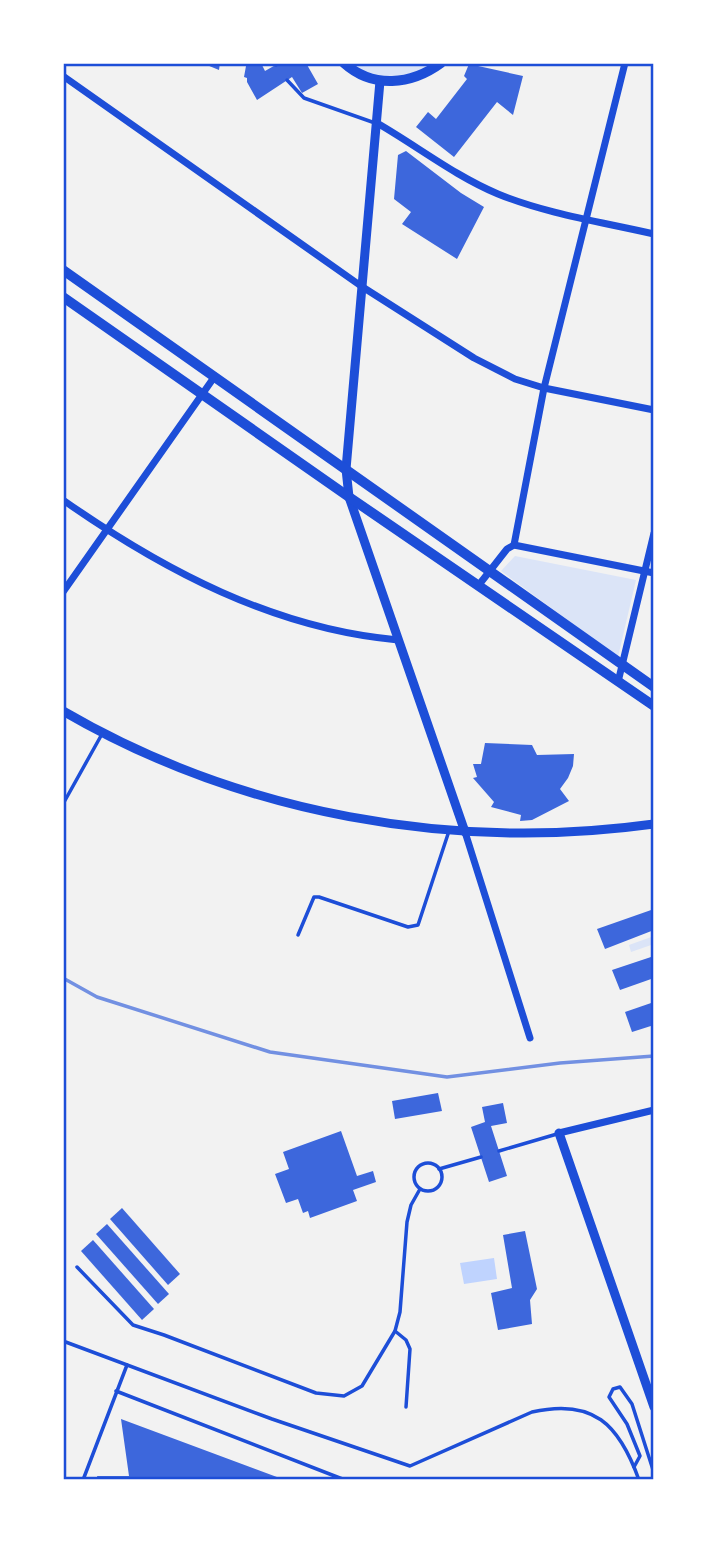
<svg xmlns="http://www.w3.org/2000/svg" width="717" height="1543" viewBox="0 0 717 1543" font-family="'Golos Text',sans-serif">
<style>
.green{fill:#dbe4f7}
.water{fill:#bfd3fe}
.building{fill:#3d67dc}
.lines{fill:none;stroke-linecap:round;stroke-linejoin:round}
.service{stroke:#1d4ed8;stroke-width:3.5}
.minor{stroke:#1d4ed8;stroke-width:7}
.tertiary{stroke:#1d4ed8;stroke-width:9}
.secondary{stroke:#1d4ed8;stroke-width:10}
.rail{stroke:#7290e2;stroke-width:3.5}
.neatline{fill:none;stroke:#1d4ed8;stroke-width:2.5}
</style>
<rect width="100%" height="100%" fill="#f2f2f2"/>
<!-- green -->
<g class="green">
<polygon points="344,63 441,63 426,74 380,81"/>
<polygon points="515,556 636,580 618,657 501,571"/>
<polygon points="654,936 654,944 631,952 629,945"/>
</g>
<!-- water -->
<polygon class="water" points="494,1258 497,1279 464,1284 460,1263"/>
<!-- building -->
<g class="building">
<polygon points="202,63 220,63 219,70"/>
<polygon points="252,63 261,63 265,71 279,63 306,63 318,84 302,93 292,77 257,100 247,82 247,78 244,77 246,66"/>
<polygon points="469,64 523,76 513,115 497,102 454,157 416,127 428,112 436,119 467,79 464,76"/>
<polygon points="406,151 461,193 484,207 457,259 402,224 411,212 394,199 398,155"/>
<polygon points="485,743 532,745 537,755 574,754 573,766 568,778 560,789 569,801 532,820 520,821 521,815 491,807 494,802 473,778 477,777 473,764 481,764"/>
<polygon points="654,909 654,930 605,949 597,929"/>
<polygon points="654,956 654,978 620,990 612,970"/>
<polygon points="654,1002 654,1025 632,1032 625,1012"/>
<polygon points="438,1093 442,1111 395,1119 392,1101"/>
<polygon points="503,1103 507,1123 491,1126 507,1176 489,1182 471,1127 485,1122 482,1107"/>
<polygon points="341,1131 357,1176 373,1171 376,1182 353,1190 357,1201 310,1218 308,1211 303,1213 298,1199 286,1203 275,1174 289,1169 283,1152"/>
<polygon points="122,1208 180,1274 168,1285 110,1219"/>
<polygon points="107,1224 169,1294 158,1304 96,1234"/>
<polygon points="525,1231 537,1289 530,1300 532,1324 498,1330 491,1293 512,1288 503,1235"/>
<polygon points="93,1240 154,1309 142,1320 81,1251"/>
<polygon points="121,1419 285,1480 98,1480 97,1476 129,1476"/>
</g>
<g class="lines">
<!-- service -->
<g class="service">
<polyline points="276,63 276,65"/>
<polyline points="287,80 304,98 375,123"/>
<polyline points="63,804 102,734"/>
<polyline points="298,935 314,897 319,897 408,927 418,925 449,831"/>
<polyline points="499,1151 557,1134"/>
<circle cx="428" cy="1177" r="14"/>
<polyline points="439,1169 481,1157"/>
<polyline points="77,1267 133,1325 164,1335 316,1393 344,1396 362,1386 395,1331 400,1312 407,1222 411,1205 420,1189"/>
<polyline points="395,1331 406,1340 410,1349 406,1407"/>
<path d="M63,1341L272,1419L410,1466L532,1412C593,1398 619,1424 639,1480"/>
<polyline points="116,1391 345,1480"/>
<polyline points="634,1467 640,1456 627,1424 609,1397 613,1389 620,1387 632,1404 654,1473"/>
<polyline points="83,1480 127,1365"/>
</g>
<!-- minor -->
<g class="minor">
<polyline points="63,76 361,286 474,358 515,379 544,388 654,410"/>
<path d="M377,123C417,146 455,176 498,194C547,214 602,222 654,234"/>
<path d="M63,500C163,570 274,629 398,640"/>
<polyline points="514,545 544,388 625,63"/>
<polyline points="478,586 507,549 514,545 654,573"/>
<polyline points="63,592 215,376"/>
<polyline points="618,682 654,533"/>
<polyline points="465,832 530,1038"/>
<polyline points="559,1133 654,1110"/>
</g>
<!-- tertiary -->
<g class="tertiary">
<polyline points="380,81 346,469 349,497 465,832"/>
<path d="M63,711C240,814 452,852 654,824"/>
<polyline points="559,1133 654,1407"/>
</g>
<!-- secondary -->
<g class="secondary">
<path d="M344,63C373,89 411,85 441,63"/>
<polyline points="63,270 654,687"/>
<polyline points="63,297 349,497 654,706"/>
</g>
<!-- rail -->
<polyline class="rail" points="63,978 97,997 270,1052 447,1077 560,1063 654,1056"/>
</g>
<!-- border -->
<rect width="717" height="1543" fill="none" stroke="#ffffff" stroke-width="130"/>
<rect x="65" y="65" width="587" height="1413" class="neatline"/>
</svg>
